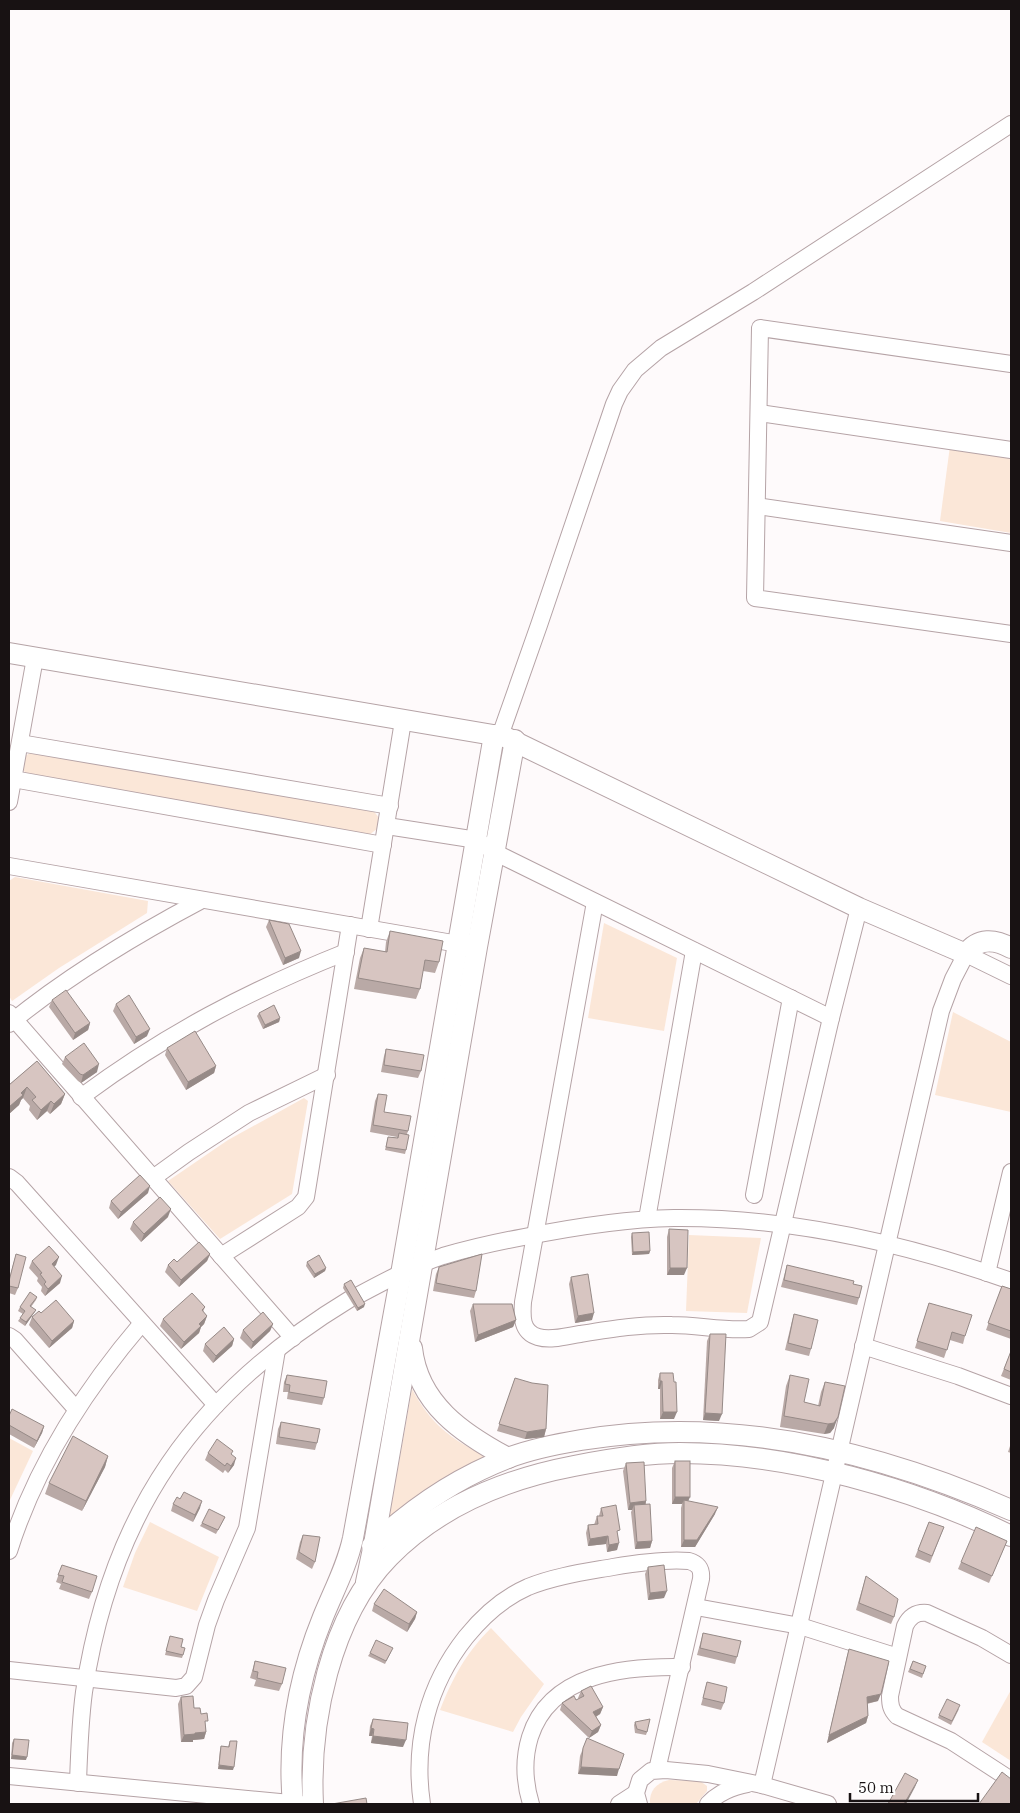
<svg xmlns="http://www.w3.org/2000/svg" width="1020" height="1813" viewBox="0 0 1020 1813" font-family="'IBM Plex Serif',serif">
<style>
.green{fill:#fbe7d8}
.lines{fill:none;stroke-linecap:round;stroke-linejoin:round}
.minor-casing{stroke:#b5a3a6;stroke-width:18}
.tertiary-casing{stroke:#b5a3a6;stroke-width:22}
.minor{stroke:#fff;stroke-width:16}
.tertiary{stroke:#fff;stroke-width:20}
.wall{fill:#b9a9a6}
.shaded-wall{fill:#968a87}
.building{fill:#d7c5c1;stroke:#968a87}
</style>
<rect width="100%" height="100%" fill="#fefafb"/>
<!-- green -->
<g class="green">
<polygon points="950,446 1011,457 1011,533 940,521"/>
<polygon points="32,752 373,810 379,818 377,829 369,835 27,775 21,767 23,757"/>
<polygon points="15,877 148,901 147,913 59,968 12,1001 9,996 9,881"/>
<polygon points="604,923 677,958 664,1031 588,1018"/>
<polygon points="953,1012 1011,1042 1011,1112 935,1095"/>
<polygon points="304,1098 308,1101 292,1194 220,1239 168,1181 228,1140"/>
<polygon points="689,1235 761,1238 747,1313 686,1311"/>
<path d="M412,1389C430,1423 451,1440 486,1456C450,1473 418,1493 389,1519Z"/>
<polygon points="9,1438 33,1451 9,1502"/>
<polygon points="150,1522 219,1557 197,1611 123,1587 135,1553"/>
<path d="M491,1628L544,1684L521,1717L513,1732L440,1710C453,1677 466,1653 491,1628Z"/>
<polygon points="1011,1690 1011,1761 982,1742"/>
<path d="M669,1780L700,1781L707,1786V1791L696,1804H650C649,1791 656,1783 669,1780Z"/>
</g>
<g class="lines">
<defs>
<g id="minor">
<polyline points="1011,364 760,328 755,598 1011,634"/>
<polyline points="759,413 1011,450"/>
<polyline points="757,506 1011,543"/>
<polyline points="500,736 539,625 614,404 620,391 635,370 661,348 753,292 1011,124"/>
<polyline points="20,743 390,806"/>
<polyline points="13,779 383,845"/>
<polyline points="9,802 35,658"/>
<polyline points="387,826 477,840 494,852 831,1018"/>
<polyline points="9,866 470,946"/>
<path d="M595,902L523,1302C522,1316 521,1332 538,1337C551,1341 567,1336 580,1334C611,1329 641,1324 672,1325C698,1325 724,1331 749,1329L760,1322L831,1018L859,908"/>
<polyline points="369,929 403,721"/>
<polyline points="9,1013 293,1338"/>
<path d="M9,1024C69,975 134,936 202,900"/>
<path d="M81,1097C166,1034 248,991 346,952"/>
<polyline points="9,1177 17,1183 216,1405"/>
<polyline points="153,1178 189,1152 249,1113 327,1075"/>
<polyline points="754,1195 791,998"/>
<polyline points="647,1219 694,951"/>
<polyline points="221,1256 298,1207 306,1197 350,925"/>
<polyline points="987,1273 1011,1172"/>
<path d="M357,1296C385,1281 413,1266 443,1256C470,1248 497,1242 524,1237C574,1227 623,1219 674,1218C788,1217 904,1243 1011,1281"/>
<polyline points="9,1336 15,1340 76,1409"/>
<polyline points="863,1346 958,1376 1011,1396"/>
<path d="M9,1551C36,1465 84,1391 142,1323"/>
<polyline points="696,1607 800,1626 898,1657"/>
<path d="M1011,1655L982,1638L927,1613C916,1612 910,1616 905,1626L890,1696C890,1705 891,1710 897,1716L951,1741L1011,1780"/>
<polyline points="9,1670 176,1688 186,1686 194,1677 207,1625 216,1600 247,1528 277,1350"/>
<polyline points="9,1776 301,1804"/>
<path d="M78,1783C79,1752 80,1722 84,1692C111,1512 195,1393 350,1299"/>
<polyline points="762,1785 941,1011 953,979 966,954 1011,976"/>
<path d="M422,1804C413,1743 428,1685 466,1637C483,1616 503,1598 528,1587C555,1576 585,1572 613,1567C637,1563 665,1559 689,1561C699,1564 702,1569 701,1579L657,1770"/>
<path d="M531,1804C524,1781 523,1760 530,1737C550,1673 625,1666 682,1667"/>
<polyline points="619,1804 636,1793"/>
<polyline points="639,1804 636,1793 640,1780 651,1771 666,1770 708,1774 762,1785 828,1804"/>
<path d="M708,1804C718,1793 732,1787 748,1784"/>
</g>
<g id="tertiary">
<path d="M9,653L505,737L859,908L966,954C978,937 995,939 1011,948"/>
<path d="M412,1348C418,1404 463,1434 508,1458"/>
<path d="M372,1546C412,1508 456,1478 508,1458C531,1449 557,1444 581,1440C728,1415 877,1451 1011,1510"/>
<polyline points="366,1582 374,1544 477,947 515,740"/>
<path d="M293,1804C287,1740 299,1676 323,1617C334,1590 347,1566 353,1538L401,1274L494,735"/>
<path d="M313,1804C309,1723 330,1617 389,1557C439,1506 506,1479 574,1466C609,1459 644,1453 680,1453C790,1453 913,1488 1011,1536"/>
</g>
</defs>
<!-- minor casing -->
<use href="#minor" class="minor-casing"/>
<!-- tertiary casing -->
<use href="#tertiary" class="tertiary-casing"/>
<!-- minor -->
<use href="#minor" class="minor"/>
<!-- tertiary -->
<use href="#tertiary" class="tertiary"/>
</g>
<!-- wall -->
<g class="wall">
<polygon points="269,920 299,958 283,965 266,927"/>
<polygon points="390,931 439,962 435,973 423,971 420,989 416,999 354,989 360,958 364,948 385,952 386,942"/>
<polygon points="52,1000 90,1023 88,1030 73,1040 49,1007"/>
<polygon points="116,1004 147,1036 134,1044 113,1011"/>
<polygon points="259,1013 280,1018 279,1022 263,1029 257,1016"/>
<polygon points="167,1048 216,1066 214,1073 186,1090 165,1055"/>
<polygon points="386,1049 421,1071 418,1078 381,1072 384,1056"/>
<polygon points="65,1057 97,1072 81,1083 78,1081 62,1064"/>
<polygon points="37,1061 65,1094 61,1104 50,1114 47,1111 37,1120 29,1110 30,1106 23,1098 21,1100 19,1105 9,1114 9,1085"/>
<polygon points="378,1094 384,1112 408,1131 407,1134 406,1150 405,1154 385,1150 388,1137 397,1138 397,1137 370,1132 375,1101"/>
<polygon points="148,1193 118,1219 109,1208 111,1201"/>
<polygon points="168,1217 141,1242 130,1229 133,1222"/>
<polygon points="669,1229 684,1275 667,1275 667,1237"/>
<polygon points="632,1233 650,1251 649,1254 632,1255 631,1237"/>
<polygon points="16,1254 18,1288 15,1295 9,1293 9,1279"/>
<polygon points="210,1254 207,1261 179,1287 165,1272 168,1265 177,1262"/>
<polygon points="32,1261 56,1265 54,1266 60,1283 45,1296 41,1291 42,1287 37,1281 38,1278 29,1268"/>
<polygon points="307,1262 326,1268 325,1271 314,1278 306,1266"/>
<polygon points="787,1265 853,1284 859,1298 857,1305 781,1287"/>
<polygon points="439,1267 476,1291 474,1298 433,1291 436,1274"/>
<polygon points="571,1277 592,1320 575,1323 569,1284"/>
<polygon points="344,1284 364,1307 357,1311 343,1288"/>
<polygon points="1002,1286 1011,1289 1011,1339 986,1330"/>
<polygon points="37,1297 36,1300 31,1307 36,1310 34,1313 25,1326 18,1321 23,1314 18,1311 20,1307"/>
<polygon points="929,1303 965,1336 963,1344 950,1340 944,1358 915,1348"/>
<polygon points="473,1304 516,1320 513,1327 475,1342 470,1311"/>
<polygon points="205,1307 203,1312 207,1316 204,1324 201,1327 199,1333 181,1349 160,1326 163,1319"/>
<polygon points="41,1313 74,1321 72,1328 49,1348 29,1325 32,1317"/>
<polygon points="794,1314 811,1349 809,1356 785,1350 792,1321"/>
<polygon points="273,1324 270,1331 251,1349 240,1338 243,1330"/>
<polygon points="710,1334 719,1421 703,1420 707,1341"/>
<polygon points="234,1339 232,1346 213,1363 203,1351 205,1344"/>
<polygon points="1011,1351 1011,1380 1001,1376"/>
<polygon points="660,1373 674,1419 660,1419 660,1389 658,1389 658,1380"/>
<polygon points="287,1375 324,1398 322,1405 287,1399 288,1392 283,1392 284,1382"/>
<polygon points="790,1375 804,1402 818,1406 821,1392 825,1382 834,1428 830,1433 824,1434 780,1427 786,1386"/>
<polygon points="515,1378 546,1429 544,1437 525,1439 497,1431"/>
<polygon points="9,1416 44,1426 42,1433 34,1448 9,1434"/>
<polygon points="281,1422 317,1443 315,1450 276,1444 278,1429"/>
<polygon points="1011,1443 1011,1453 1008,1452"/>
<polygon points="208,1453 232,1455 234,1465 228,1473 225,1470 223,1473 205,1460"/>
<polygon points="108,1456 105,1467 82,1511 45,1494 49,1483"/>
<polygon points="675,1461 688,1501 715,1514 695,1547 681,1547 681,1508 682,1504 672,1504 672,1468"/>
<polygon points="626,1463 646,1501 646,1504 652,1541 650,1548 635,1549 631,1512 632,1510 628,1510 623,1471"/>
<polygon points="180,1499 200,1508 193,1522 171,1511 173,1504"/>
<polygon points="601,1508 618,1536 617,1550 607,1552 606,1544 588,1546 586,1533 588,1525 594,1525 597,1516 599,1516"/>
<polygon points="225,1517 216,1534 200,1526 202,1523"/>
<polygon points="929,1522 944,1527 930,1563 915,1557"/>
<polygon points="303,1535 315,1562 312,1569 296,1559 300,1542"/>
<polygon points="1007,1541 989,1583 958,1569 961,1562"/>
<polygon points="62,1565 92,1592 89,1599 59,1589 61,1584 56,1582"/>
<polygon points="648,1567 664,1598 648,1600 645,1574"/>
<polygon points="866,1576 894,1617 891,1624 856,1610"/>
<polygon points="374,1604 417,1612 415,1619 407,1632 372,1611"/>
<polygon points="703,1633 737,1657 735,1664 697,1655"/>
<polygon points="170,1636 181,1647 183,1655 182,1658 165,1655"/>
<polygon points="849,1649 878,1701 867,1704 868,1716 866,1723 827,1743 847,1656"/>
<polygon points="391,1652 385,1664 368,1656 370,1653"/>
<polygon points="255,1661 282,1684 279,1691 254,1686 256,1680 250,1678"/>
<polygon points="913,1661 926,1666 922,1678 908,1672"/>
<polygon points="707,1682 724,1703 721,1710 701,1705"/>
<polygon points="581,1691 603,1707 600,1714 596,1717 601,1725 598,1732 589,1738 560,1710 562,1703 576,1700 579,1699 578,1698"/>
<polygon points="181,1697 201,1714 206,1727 206,1732 204,1739 193,1740 193,1742 181,1742 178,1704"/>
<polygon points="959,1709 951,1725 938,1718 939,1715"/>
<polygon points="373,1719 403,1747 371,1743 372,1736 369,1736 370,1726"/>
<polygon points="635,1722 647,1732 646,1735 635,1733 634,1725"/>
<polygon points="587,1738 617,1776 578,1774 580,1756"/>
<polygon points="14,1739 26,1760 11,1759 12,1743"/>
<polygon points="230,1741 233,1770 218,1769 220,1750 221,1746 228,1747"/>
</g>
<!-- shaded-wall -->
<g class="shaded-wall">
<polygon points="301,951 299,958 283,965 285,958"/>
<polygon points="280,1018 279,1022 263,1029 265,1025"/>
<polygon points="90,1023 88,1030 73,1040 75,1033"/>
<polygon points="150,1029 147,1036 134,1044 136,1037"/>
<polygon points="99,1064 97,1072 81,1083 83,1075"/>
<polygon points="216,1066 214,1073 186,1090 188,1082"/>
<polygon points="27,1087 23,1098 21,1100 19,1105 9,1114 9,1107 21,1093"/>
<polygon points="65,1094 61,1104 50,1114 54,1104"/>
<polygon points="51,1101 47,1111 37,1120 41,1110"/>
<polygon points="150,1186 148,1193 118,1219 121,1212"/>
<polygon points="171,1209 168,1217 141,1242 144,1234"/>
<polygon points="650,1251 649,1254 632,1255 633,1252"/>
<polygon points="210,1254 207,1261 179,1287 181,1280"/>
<polygon points="59,1257 56,1265 49,1271 52,1264"/>
<polygon points="326,1268 325,1271 314,1278 315,1274"/>
<polygon points="670,1268 687,1268 684,1275 667,1275"/>
<polygon points="62,1276 60,1283 45,1296 48,1289"/>
<polygon points="365,1304 364,1307 357,1311 358,1308"/>
<polygon points="36,1310 34,1313 25,1326 26,1322"/>
<polygon points="594,1313 592,1320 575,1323 578,1316"/>
<polygon points="207,1316 204,1324 201,1327 199,1333 181,1349 184,1342 199,1324"/>
<polygon points="516,1320 513,1327 475,1342 478,1335"/>
<polygon points="74,1321 72,1328 49,1348 52,1341"/>
<polygon points="273,1324 270,1331 251,1349 253,1342"/>
<polygon points="234,1339 232,1346 213,1363 216,1356"/>
<polygon points="660,1381 662,1381 660,1389 658,1389"/>
<polygon points="663,1412 677,1412 674,1419 660,1419"/>
<polygon points="705,1413 722,1414 719,1421 703,1420"/>
<polygon points="838,1417 834,1428 830,1433 824,1434 828,1424"/>
<polygon points="44,1426 42,1433 34,1448 37,1441"/>
<polygon points="546,1429 544,1437 525,1439 527,1432"/>
<polygon points="108,1456 105,1467 82,1511 86,1501"/>
<polygon points="236,1458 234,1465 228,1473 231,1466"/>
<polygon points="675,1497 690,1497 687,1504 684,1500 682,1504 672,1504"/>
<polygon points="202,1501 200,1508 193,1522 195,1515"/>
<polygon points="646,1501 644,1508 634,1505 632,1510 628,1510 630,1503"/>
<polygon points="718,1507 715,1514 695,1547 681,1547 684,1540"/>
<polygon points="608,1536 606,1544 588,1546 590,1539"/>
<polygon points="652,1541 650,1548 635,1549 637,1542"/>
<polygon points="619,1543 617,1550 607,1552 609,1545"/>
<polygon points="667,1591 664,1598 648,1600 650,1593"/>
<polygon points="417,1612 415,1619 407,1632 409,1624"/>
<polygon points="881,1694 878,1701 864,1704 867,1697"/>
<polygon points="603,1707 600,1714 591,1719 593,1712"/>
<polygon points="868,1716 866,1723 827,1743 829,1735"/>
<polygon points="601,1725 598,1732 589,1738 592,1731"/>
<polygon points="371,1728 374,1729 372,1736 369,1736"/>
<polygon points="206,1732 204,1739 193,1740 193,1742 181,1742 184,1735 195,1733"/>
<polygon points="373,1736 406,1740 403,1747 371,1743"/>
<polygon points="12,1755 27,1757 26,1760 11,1759"/>
<polygon points="219,1765 234,1767 233,1770 218,1769"/>
<polygon points="581,1767 619,1769 617,1776 578,1774"/>
<polygon points="918,1780 915,1787 906,1804 904,1804"/>
</g>
<!-- building -->
<g class="building">
<polygon points="269,920 289,924 301,951 285,958"/>
<polygon points="390,931 443,941 439,962 425,960 420,989 358,978 364,948 387,952"/>
<polygon points="66,990 90,1023 75,1033 52,1000"/>
<polygon points="129,995 150,1029 136,1037 116,1004"/>
<polygon points="274,1005 280,1018 265,1025 259,1013"/>
<polygon points="195,1031 216,1066 188,1082 167,1048"/>
<polygon points="84,1043 99,1064 83,1075 80,1074 65,1057"/>
<polygon points="386,1049 424,1055 421,1071 384,1065"/>
<polygon points="37,1061 65,1094 54,1104 51,1101 41,1110 32,1100 36,1097 27,1087 21,1093 23,1095 9,1107 9,1085"/>
<polygon points="378,1094 387,1095 384,1112 411,1116 408,1131 373,1125"/>
<polygon points="399,1133 409,1135 406,1150 386,1147 388,1137 398,1138"/>
<polygon points="140,1175 150,1186 121,1212 111,1201"/>
<polygon points="160,1197 171,1209 144,1234 133,1222"/>
<polygon points="669,1229 688,1230 687,1268 670,1268"/>
<polygon points="649,1232 650,1251 633,1252 632,1233"/>
<polygon points="199,1242 210,1254 181,1280 168,1265 174,1259 177,1262"/>
<polygon points="49,1246 59,1257 52,1264 62,1276 48,1289 44,1284 46,1282 40,1274 42,1273 32,1261"/>
<polygon points="16,1254 26,1257 18,1288 9,1286 9,1281"/>
<polygon points="482,1254 476,1291 436,1283 439,1267"/>
<polygon points="319,1255 326,1268 315,1274 307,1262"/>
<polygon points="787,1265 854,1281 853,1284 862,1286 859,1298 784,1280"/>
<polygon points="588,1274 594,1313 578,1316 571,1277"/>
<polygon points="351,1280 365,1304 358,1308 344,1284"/>
<polygon points="1002,1286 1011,1289 1011,1331 988,1323"/>
<polygon points="30,1292 37,1297 30,1306 36,1310 26,1322 20,1318 25,1311 20,1307"/>
<polygon points="192,1293 205,1307 202,1310 207,1316 199,1324 201,1326 184,1342 163,1319"/>
<polygon points="56,1300 74,1321 52,1341 32,1317 39,1311 41,1313"/>
<polygon points="929,1303 972,1315 965,1336 952,1332 947,1350 917,1341"/>
<polygon points="473,1304 512,1304 516,1320 478,1335"/>
<polygon points="263,1312 273,1324 253,1342 243,1330"/>
<polygon points="794,1314 818,1320 811,1349 788,1343"/>
<polygon points="224,1327 234,1339 216,1356 205,1344"/>
<polygon points="710,1334 726,1334 722,1414 705,1413"/>
<polygon points="1011,1351 1011,1372 1004,1369"/>
<polygon points="660,1373 673,1373 674,1382 676,1382 677,1412 663,1412 662,1381 660,1381"/>
<polygon points="287,1375 327,1381 324,1398 289,1392 290,1385 285,1384"/>
<polygon points="790,1375 809,1379 804,1402 820,1406 825,1382 845,1386 838,1417 834,1423 828,1424 784,1416"/>
<polygon points="515,1378 532,1383 548,1385 546,1429 527,1432 499,1424"/>
<polygon points="12,1409 44,1426 37,1441 9,1425 9,1416"/>
<polygon points="281,1422 320,1429 317,1443 279,1437"/>
<polygon points="73,1436 108,1456 86,1501 49,1483"/>
<polygon points="217,1439 233,1451 231,1454 236,1458 231,1466 227,1463 225,1466 208,1453"/>
<rect x="675" y="1461" width="15" height="36"/>
<polygon points="644,1462 646,1501 630,1503 626,1463"/>
<polygon points="184,1492 202,1501 195,1515 173,1504 177,1497 180,1499"/>
<polygon points="684,1500 718,1507 697,1540 684,1540"/>
<polygon points="650,1504 652,1541 637,1542 634,1505"/>
<polygon points="616,1505 620,1530 617,1531 619,1543 609,1545 608,1536 590,1539 588,1525 598,1524 597,1516 603,1516 601,1508"/>
<polygon points="209,1509 225,1517 218,1530 202,1523"/>
<polygon points="929,1522 944,1527 932,1556 918,1550"/>
<polygon points="976,1527 1007,1541 992,1576 961,1562"/>
<polygon points="303,1535 320,1537 315,1562 299,1552"/>
<polygon points="62,1565 97,1576 92,1592 62,1582 64,1576 58,1575"/>
<polygon points="664,1565 667,1591 650,1593 648,1567"/>
<polygon points="866,1576 898,1599 894,1617 859,1603"/>
<polygon points="384,1589 417,1612 409,1624 374,1604"/>
<polygon points="703,1633 741,1641 737,1657 700,1648"/>
<polygon points="170,1636 183,1639 181,1647 185,1648 183,1655 166,1651"/>
<polygon points="376,1640 393,1648 386,1661 370,1653"/>
<polygon points="849,1649 889,1661 881,1694 867,1697 868,1716 829,1735"/>
<polygon points="255,1661 286,1668 282,1684 257,1678 258,1672 253,1671"/>
<polygon points="913,1661 926,1666 923,1674 910,1669"/>
<polygon points="707,1682 727,1687 724,1703 703,1698"/>
<polygon points="591,1686 603,1707 593,1712 601,1725 592,1731 562,1703 574,1696 576,1700 584,1696 581,1691"/>
<polygon points="193,1696 194,1708 200,1708 201,1714 207,1713 208,1721 205,1721 206,1732 195,1733 195,1734 184,1735 181,1697"/>
<polygon points="947,1699 960,1705 952,1721 939,1715"/>
<polygon points="373,1719 408,1723 406,1740 373,1736 374,1729 371,1728"/>
<polygon points="650,1719 647,1732 637,1729 635,1722"/>
<polygon points="587,1738 624,1754 619,1769 581,1767 583,1748"/>
<polygon points="14,1739 29,1740 27,1757 12,1755"/>
<polygon points="230,1741 237,1741 234,1767 219,1765 221,1746 229,1747"/>
<polygon points="1002,1772 1011,1779 1011,1804 979,1804"/>
<polygon points="905,1773 918,1780 904,1804 888,1804"/>
<polygon points="366,1798 367,1804 332,1804"/>
</g>
<!-- border -->
<rect width="1020" height="1813" fill="none" stroke="#181213" stroke-width="20"/>
<!-- scale -->
<path d="M850 1793v8h128v-8" fill="none" stroke="#181213" stroke-width="2.5"/>
<text x="858" y="1793" font-size="15" fill="#181213" stroke="#ffffff" stroke-width="4" paint-order="stroke">50 m</text>
</svg>
